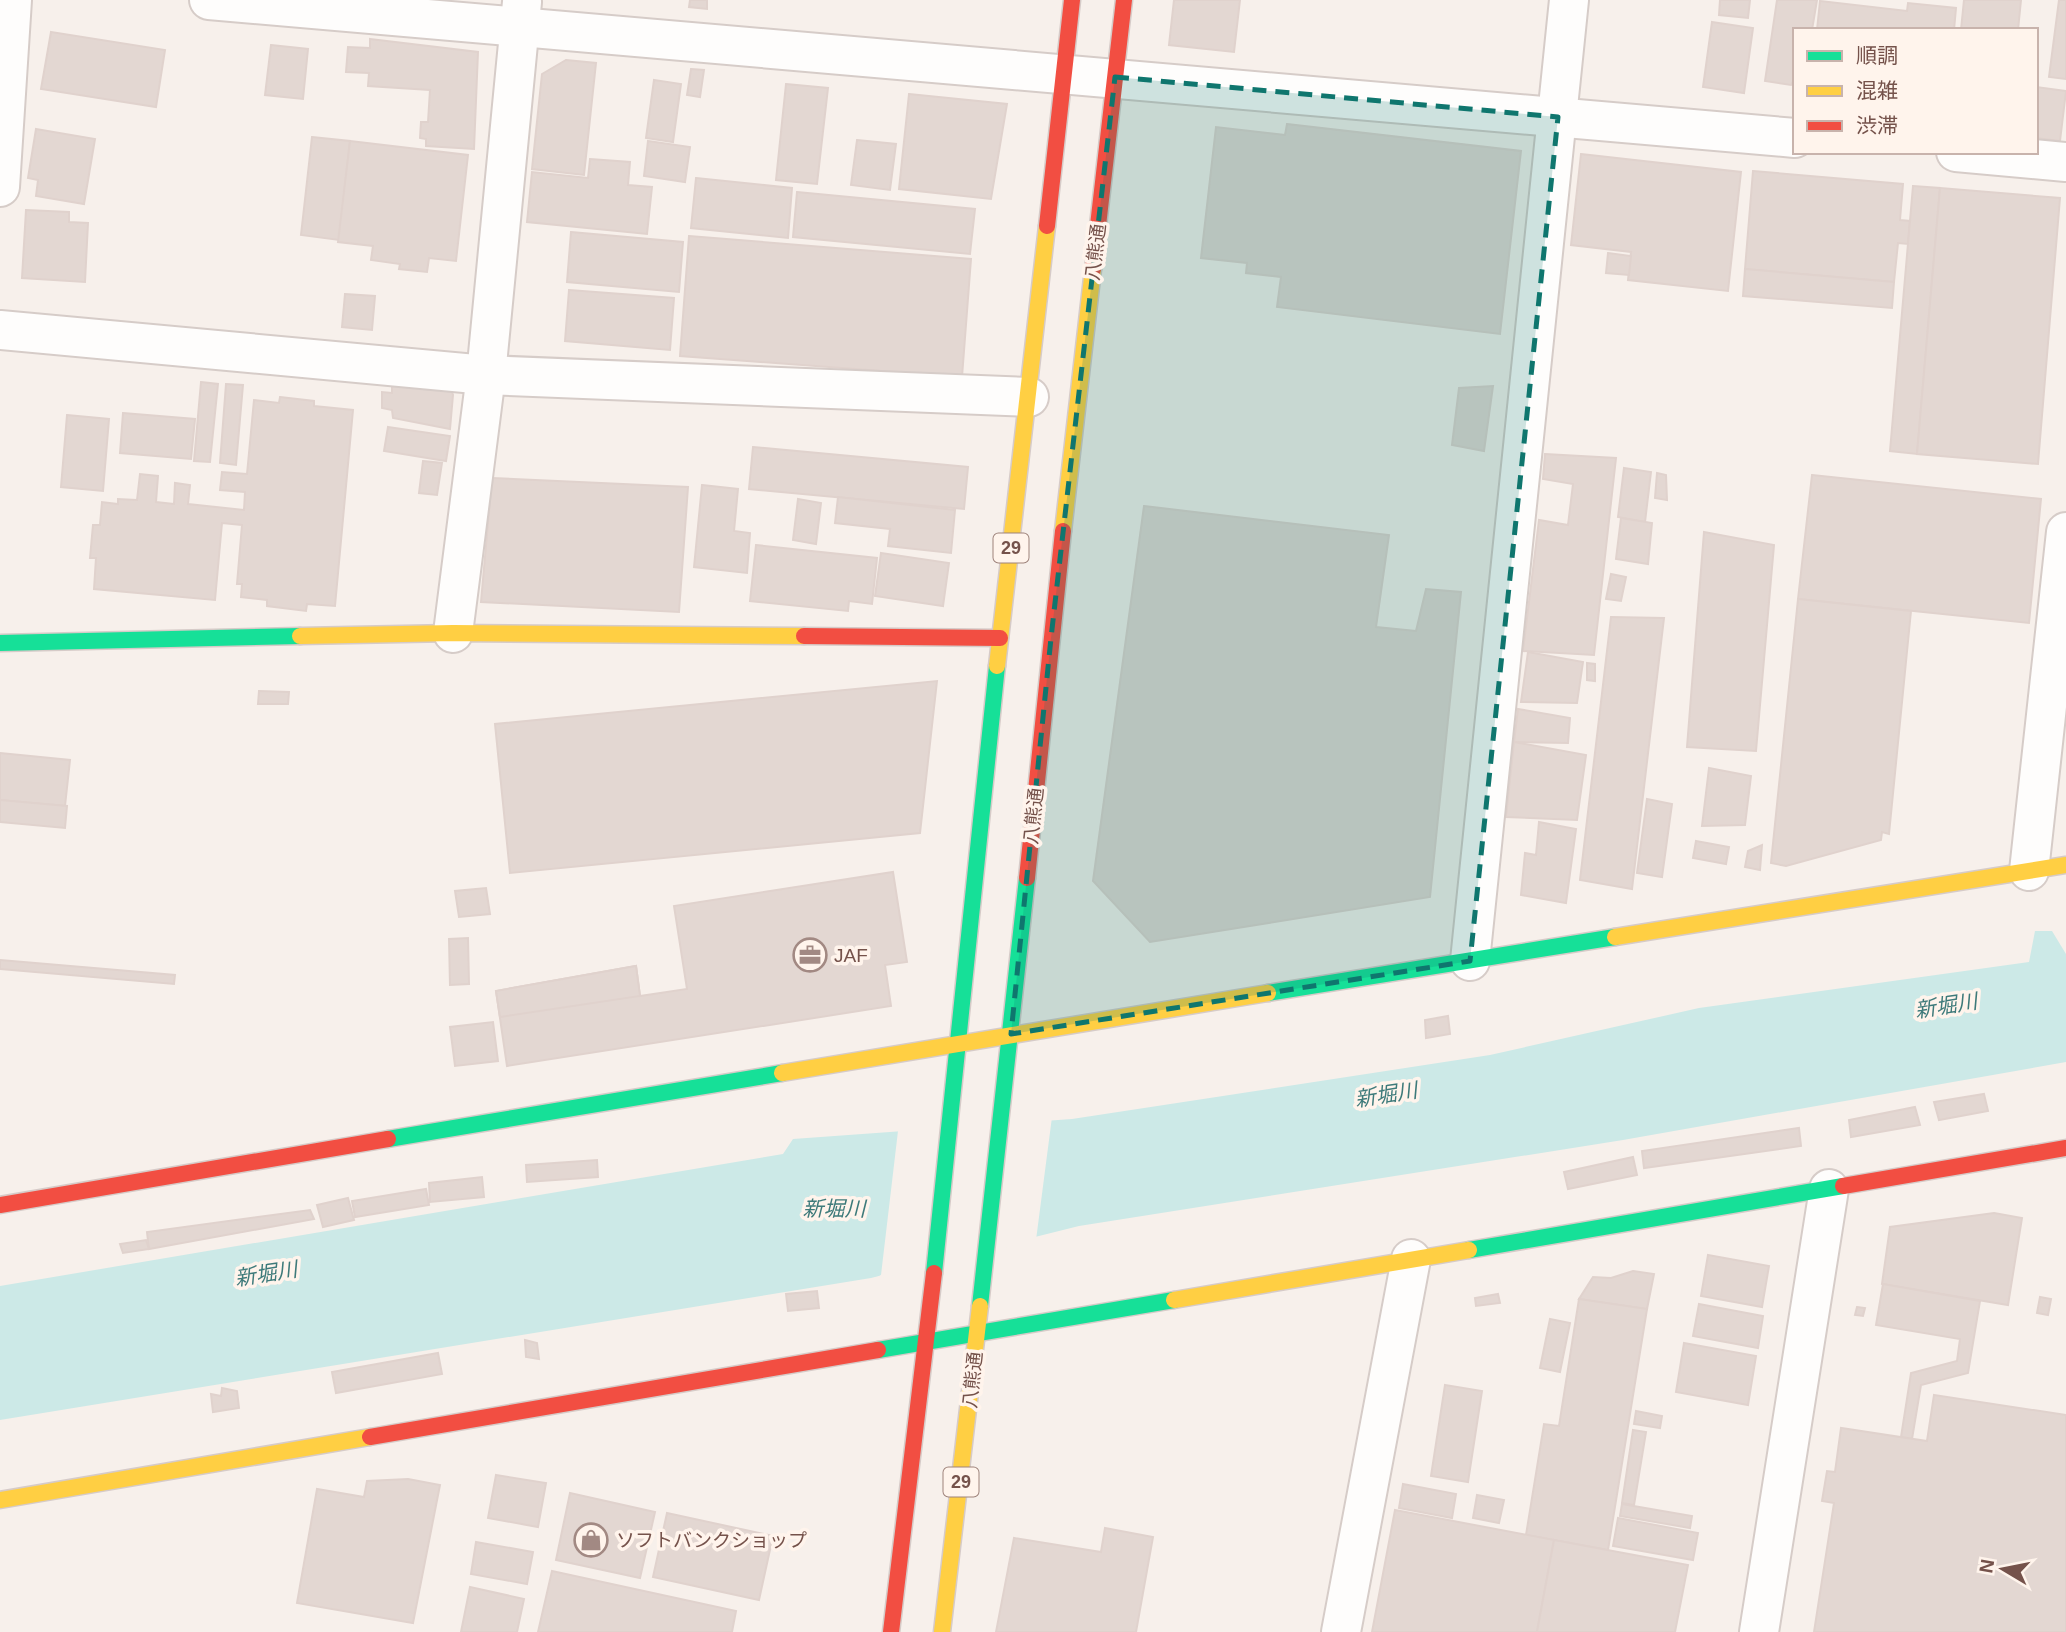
<svg xmlns="http://www.w3.org/2000/svg" width="2066" height="1632" viewBox="0 0 2066 1632" font-family="Helvetica,'Noto Sans JP',sans-serif">
<style>
.water{fill:#cce9e7}
.pier{fill:#f7f0eb}
.building{fill:#e3d7d2;stroke:#e0d2cd;stroke-width:2}
.lines{fill:none;stroke-linecap:round;stroke-linejoin:round}
.street-casing{stroke:#d6ccc8;stroke-width:42}
.fast-casing{stroke:#d6cbc8;stroke-width:19}
.slow-casing{stroke:#d6cbc8;stroke-width:19}
.jam-casing{stroke:#d6cbc8;stroke-width:19}
.street{stroke:#fefdfc;stroke-width:38}
.fast{stroke:#16e098;stroke-width:16}
.slow{stroke:#ffcf43;stroke-width:16}
.jam{stroke:#f24e42;stroke-width:16}
.marked{fill:#0f766e;fill-opacity:0.2;stroke:#0f766e;stroke-width:5;stroke-dasharray:14 9;stroke-linejoin:round}
.labels{text-anchor:middle;stroke-width:7;stroke-linejoin:round;paint-order:stroke}
.shield{fill:#fff4ec;stroke:#9e837b;stroke-width:2}
.shield-label{font-size:18px;font-weight:bold;fill:#75524b}
.street-label{font-size:19px;fill:#75524b;stroke:#fff4ec}
.poi-label{font-size:19px;fill:#75524b;stroke:#fff4ec;text-anchor:start}
.water-label{font-size:21px;font-style:italic;fill:#3e7a7a;stroke:#fff4ec}
</style>
<rect width="100%" height="100%" fill="#f7f0eb"/>
<!-- water -->
<polygon class="water" points="2035,931 2052,931 2066,954 2066,1062 1623,1140 1079,1226 871,1278 0,1420 0,1286 783,1154 793,1139 1072,1119 1490,1055 1699,1008 2029,962"/>
<!-- pier -->
<polygon class="pier" points="1052,1117 1036,1240 870,1281 881,1275 898,1131 892,1129 893,1126"/>
<!-- building -->
<g class="building">
<polygon points="690,0 707,0 707,9 689,7"/>
<polygon points="1174,0 1240,0 1234,52 1169,45"/>
<polygon points="1720,0 1750,0 1748,18 1719,15"/>
<polygon points="1777,0 1817,0 1812,30 1795,30 1795,78 1791,85 1765,81"/>
<polygon points="1964,0 2021,0 2018,30 1961,30"/>
<polygon points="2059,0 2066,0 2066,79 2049,77"/>
<polygon points="1820,1 1907,11 1908,3 1956,8 1954,30 1817,30"/>
<polygon points="1712,22 1753,28 1744,93 1703,87"/>
<polygon points="51,32 165,50 156,107 41,89"/>
<polygon points="370,39 478,52 474,149 426,146 426,139 420,138 421,122 428,122 430,90 368,86 369,73 346,72 348,47 370,48"/>
<polygon points="271,45 308,49 303,99 265,95"/>
<polygon points="566,60 596,63 584,175 532,169 542,74"/>
<polygon points="691,69 704,70 700,97 687,95"/>
<polygon points="654,80 681,84 673,142 646,138"/>
<polygon points="786,84 828,88 817,184 776,180"/>
<polygon points="2036,87 2066,91 2060,141 2036,138"/>
<polygon points="909,94 1007,104 991,199 899,189"/>
<polygon points="1287,124 1521,151 1500,334 1277,307 1281,277 1246,273 1247,263 1201,258 1216,127 1285,135"/>
<polygon points="36,129 95,139 84,204 36,196 38,180 28,178"/>
<polygon points="312,137 350,141 339,240 301,235"/>
<polygon points="857,140 896,144 890,190 851,185"/>
<polygon points="350,141 468,155 456,261 429,258 427,272 399,269 400,264 371,260 373,246 338,242"/>
<polygon points="648,141 690,147 685,182 644,176"/>
<polygon points="1581,154 1741,172 1728,291 1628,280 1631,252 1571,245"/>
<polygon points="590,159 630,162 628,185 652,187 647,234 527,222 532,172 588,178"/>
<polygon points="1753,171 1903,184 1900,220 1910,221 1908,244 1898,243 1894,282 1745,269"/>
<polygon points="696,178 792,188 788,238 691,228"/>
<polygon points="1913,186 1940,188 1917,454 1890,451"/>
<polygon points="1940,188 2060,198 2038,464 1917,454"/>
<polygon points="797,192 975,209 970,254 793,237"/>
<polygon points="26,210 69,212 69,222 88,223 85,282 22,278"/>
<polygon points="571,232 683,242 679,292 567,282"/>
<polygon points="689,236 971,259 962,377 680,356"/>
<polygon points="1608,253 1631,256 1629,275 1606,273"/>
<polygon points="1745,269 1894,282 1892,308 1743,296"/>
<polygon points="569,290 674,298 670,350 565,341"/>
<polygon points="345,294 375,296 372,330 342,327"/>
<polygon points="392,376 447,378 453,395 450,429 393,418 392,410 382,408 382,392 392,393"/>
<polygon points="201,382 218,384 210,462 194,461"/>
<polygon points="226,384 243,385 236,465 220,463"/>
<polygon points="1493,386 1484,451 1452,445 1459,388"/>
<polygon points="280,397 314,401 314,406 353,410 335,606 307,604 306,611 267,606 267,600 241,597 242,584 237,584 242,525 222,523 215,600 94,589 96,558 90,558 93,525 100,525 102,502 118,504 118,499 137,500 140,474 158,476 156,502 174,504 175,483 190,485 188,504 244,510 245,492 220,490 222,472 247,474 254,400 279,403"/>
<polygon points="123,413 195,419 191,459 120,453"/>
<polygon points="67,415 109,419 103,491 61,487"/>
<polygon points="388,427 450,436 446,461 384,451"/>
<polygon points="753,447 968,467 964,509 749,489"/>
<polygon points="1545,454 1616,458 1594,655 1523,651 1539,520 1568,525 1573,484 1543,479"/>
<polygon points="423,461 442,463 437,495 419,493"/>
<polygon points="1624,468 1651,472 1645,522 1618,517"/>
<polygon points="1657,473 1666,475 1667,500 1655,498"/>
<polygon points="1812,475 2041,499 2029,623 1798,599"/>
<polygon points="492,478 688,487 679,612 481,602"/>
<polygon points="702,485 738,489 734,531 750,533 747,573 694,567"/>
<polygon points="838,497 955,510 951,553 888,546 890,529 835,523"/>
<polygon points="798,499 821,503 816,544 793,540"/>
<polygon points="1144,506 1389,535 1376,627 1416,631 1426,589 1461,592 1430,897 1150,942 1093,881"/>
<polygon points="1621,518 1652,523 1648,564 1616,559"/>
<polygon points="1704,532 1774,545 1756,751 1687,747"/>
<polygon points="756,545 877,558 872,604 849,601 848,611 750,601"/>
<polygon points="881,553 949,563 943,606 875,596"/>
<polygon points="1611,574 1626,577 1621,601 1606,599"/>
<polygon points="1798,599 1911,611 1889,834 1882,832 1881,840 1786,866 1771,863"/>
<polygon points="1611,617 1664,618 1632,889 1580,880"/>
<polygon points="1528,652 1583,662 1577,703 1521,702"/>
<polygon points="1587,663 1595,664 1595,681 1587,680"/>
<polygon points="937,681 920,833 510,873 495,724"/>
<polygon points="259,691 289,692 288,704 258,704"/>
<polygon points="1518,709 1570,718 1568,743 1514,742"/>
<polygon points="1514,742 1586,755 1577,820 1506,817"/>
<polygon points="0,753 70,760 65,806 0,800"/>
<polygon points="1709,768 1751,776 1745,825 1702,826"/>
<polygon points="1647,799 1672,804 1662,877 1637,873"/>
<polygon points="0,800 67,806 65,828 0,822"/>
<polygon points="1539,822 1576,829 1566,903 1521,895 1525,853 1536,855"/>
<polygon points="1696,841 1729,847 1726,864 1693,858"/>
<polygon points="1762,845 1760,870 1745,867 1748,851"/>
<polygon points="893,872 907,962 885,965 891,1006 507,1066 496,991 636,966 640,996 687,989 674,906"/>
<polygon points="486,888 490,914 459,917 455,891"/>
<polygon points="468,938 469,984 450,985 449,939"/>
<polygon points="0,960 175,975 174,984 0,969"/>
<polygon points="636,966 640,996 500,1017 496,991"/>
<polygon points="1448,1016 1450,1034 1426,1038 1425,1020"/>
<polygon points="493,1022 498,1061 455,1066 450,1027"/>
<polygon points="1984,1094 1988,1111 1939,1120 1934,1102"/>
<polygon points="1915,1107 1920,1125 1851,1137 1849,1120"/>
<polygon points="1799,1128 1801,1146 1644,1168 1642,1151"/>
<polygon points="1633,1157 1637,1175 1568,1189 1564,1172"/>
<polygon points="597,1160 598,1177 527,1182 526,1165"/>
<polygon points="482,1177 484,1197 430,1202 429,1183"/>
<polygon points="426,1189 429,1205 355,1217 352,1201"/>
<polygon points="348,1198 354,1220 323,1227 317,1205"/>
<polygon points="310,1210 314,1219 149,1249 147,1232"/>
<polygon points="1994,1213 2022,1218 2008,1305 1882,1284 1890,1227"/>
<polygon points="146,1240 149,1249 123,1253 120,1244"/>
<polygon points="1708,1255 1769,1266 1762,1307 1701,1296"/>
<polygon points="1633,1271 1654,1274 1647,1309 1579,1299 1593,1277 1611,1278"/>
<polygon points="1883,1284 1980,1301 1968,1373 1921,1385 1912,1439 1901,1437 1911,1373 1957,1361 1960,1339 1876,1325"/>
<polygon points="817,1291 819,1308 788,1311 786,1294"/>
<polygon points="1498,1294 1500,1303 1476,1306 1475,1298"/>
<polygon points="2040,1297 2051,1299 2048,1315 2037,1313"/>
<polygon points="1579,1299 1647,1309 1608,1550 1526,1535 1544,1424 1559,1426"/>
<polygon points="1699,1304 1763,1316 1758,1348 1693,1336"/>
<polygon points="1857,1307 1865,1308 1863,1316 1855,1315"/>
<polygon points="1550,1319 1570,1323 1560,1372 1540,1368"/>
<polygon points="525,1340 537,1343 539,1359 526,1357"/>
<polygon points="1684,1343 1756,1356 1748,1405 1676,1392"/>
<polygon points="438,1353 442,1374 336,1393 332,1372"/>
<polygon points="1445,1385 1482,1391 1468,1482 1431,1476"/>
<polygon points="222,1388 237,1391 239,1408 213,1412 211,1394 221,1396"/>
<polygon points="1934,1395 2066,1415 2066,1632 1814,1632 1834,1503 1822,1501 1827,1471 1835,1472 1841,1428 1927,1441"/>
<polygon points="1636,1411 1662,1416 1660,1428 1634,1424"/>
<polygon points="1633,1430 1646,1432 1634,1505 1622,1503"/>
<polygon points="496,1475 546,1483 538,1527 488,1518"/>
<polygon points="408,1479 440,1485 413,1623 297,1603 317,1489 364,1497 367,1481"/>
<polygon points="1403,1484 1456,1494 1452,1518 1399,1508"/>
<polygon points="570,1493 655,1512 640,1578 556,1560"/>
<polygon points="1477,1495 1504,1500 1499,1523 1473,1518"/>
<polygon points="1622,1504 1692,1516 1690,1528 1620,1516"/>
<polygon points="1395,1510 1554,1540 1537,1632 1372,1632"/>
<polygon points="667,1513 773,1536 759,1600 653,1577"/>
<polygon points="1618,1518 1698,1533 1693,1560 1613,1546"/>
<polygon points="1105,1528 1153,1537 1136,1632 996,1632 1014,1538 1101,1552"/>
<polygon points="1554,1540 1688,1565 1675,1632 1537,1632"/>
<polygon points="476,1542 533,1552 527,1584 471,1574"/>
<polygon points="552,1571 736,1611 732,1632 538,1632"/>
<polygon points="470,1587 524,1599 517,1632 461,1632"/>
</g>
<g class="lines">
<defs>
<g id="street">
<polyline points="209,0 1795,138"/>
<polyline points="1956,152 2066,162"/>
<polyline points="0,187 12,0"/>
<polyline points="0,330 486,375 1029,397"/>
<polyline points="453,633 486,375 522,2"/>
<polyline points="2029,871 2066,532"/>
<polyline points="1470,961 1569,0"/>
<polyline points="1341,1632 1411,1259"/>
<polyline points="1759,1632 1829,1189"/>
</g>
<g id="fast">
<polyline points="0,643 300,636"/>
<polyline points="1268,993 1615,937"/>
<polyline points="388,1139 782,1073"/>
<polyline points="1469,1250 1843,1186"/>
<polyline points="934,1273 997,666"/>
<polyline points="980,1306 1027,878"/>
<polyline points="878,1350 1174,1300"/>
</g>
<g id="slow">
<polyline points="1063,531 1093,269"/>
<polyline points="300,636 453,633 804,636"/>
<polyline points="997,666 1047,226"/>
<polyline points="1615,937 2066,865"/>
<polyline points="782,1073 1268,993"/>
<polyline points="1174,1300 1469,1250"/>
<polyline points="0,1500 370,1437"/>
<polyline points="942,1632 980,1306"/>
</g>
<g id="jam">
<polyline points="1047,226 1072,0"/>
<polyline points="1093,269 1124,0"/>
<polyline points="804,636 1000,638"/>
<polyline points="1027,878 1063,531"/>
<polyline points="1843,1186 2066,1148"/>
<polyline points="0,1205 388,1139"/>
<polyline points="370,1437 878,1350"/>
<polyline points="891,1632 934,1273"/>
</g>
</defs>
<!-- street casing -->
<use href="#street" class="street-casing"/>
<!-- fast casing -->
<use href="#fast" class="fast-casing"/>
<!-- slow casing -->
<use href="#slow" class="slow-casing"/>
<!-- jam casing -->
<use href="#jam" class="jam-casing"/>
<!-- street -->
<use href="#street" class="street"/>
<!-- fast -->
<use href="#fast" class="fast"/>
<!-- slow -->
<use href="#slow" class="slow"/>
<!-- jam -->
<use href="#jam" class="jam"/>
</g>
<!-- marked area -->
<path class="marked" d="M1115,77L1558,117L1470,961L1011,1034L1051,638Z"/>
<!-- icons -->
<defs>
<symbol id="office-ring" viewBox="-11 -11 22 22"><circle r="9.5" fill="#fff4ec" stroke="#a28983" stroke-width="1.5"/><path d="M-6-3h4V-5.5h4V-3h4V5H-6ZM-1-4.5V-3h2v-1.5ZM-6 0V1H6V0Z" fill="#a28983"/></symbol>
<symbol id="shop-ring" viewBox="-11 -11 22 22"><circle r="9.5" fill="#fff4ec" stroke="#a28983" stroke-width="1.5"/><path d="M-5-2.5h2.3a2.7 3.5 0 0 1 5.4 0H5L5.5 6h-11ZM-1.5-2.5h3a1.5 2.3 0 0 0-3 0Z" fill="#a28983"/></symbol>
</defs>
<g fill-rule="evenodd">
<use href="#office-ring" x="791" y="936" width="38" height="38"/>
<use href="#shop-ring" x="572" y="1521" width="38" height="38"/>
</g>
<g class="labels">
<!-- shield labels -->
<g class="shield">
<rect x="993.5" y="533.5" width="35" height="29" rx="5"/>
<rect x="943.5" y="1467.5" width="35" height="29" rx="5"/>
</g>
<g class="shield-label">
<text x="1011" y="554">29</text>
<text x="961" y="1488">29</text>
</g>
<!-- street labels -->
<g class="street-label">
<text transform="translate(1095 252) rotate(-83)" y="7">八熊通</text>
<text transform="translate(1033 816) rotate(-84)" y="7">八熊通</text>
<text transform="translate(972 1380) rotate(-84)" y="7">八熊通</text>
</g>
<!-- poi labels -->
<g class="poi-label">
<text x="834" y="962">JAF</text>
<text x="616" y="1547">ソフトバンクショップ</text>
</g>
<!-- water labels -->
<g class="water-label">
<text transform="translate(1946 1006) rotate(-9)" y="7">新堀川</text>
<text transform="translate(1386 1095) rotate(-9)" y="7">新堀川</text>
<text x="834" y="1216">新堀川</text>
<text transform="translate(266 1274) rotate(-9)" y="7">新堀川</text>
</g>
</g>
<!-- legend -->
<rect x="1793" y="28" width="245" height="126" fill="#fff4ec" stroke="#c8b3ac" stroke-width="2"/>
<rect x="1807" y="51" width="35" height="10" fill="#16e098" stroke="#c8b3ac" stroke-width="2"/>
<text x="1856" y="63" font-size="21" fill="#75524b">順調</text>
<rect x="1807" y="86" width="35" height="10" fill="#ffcf43" stroke="#c8b3ac" stroke-width="2"/>
<text x="1856" y="98" font-size="21" fill="#75524b">混雑</text>
<rect x="1807" y="121" width="35" height="10" fill="#f24e42" stroke="#c8b3ac" stroke-width="2"/>
<text x="1856" y="133" font-size="21" fill="#75524b">渋滞</text>
<!-- north arrow -->
<g transform="translate(2003 1569) rotate(280)" stroke="#fff4ec" stroke-width="5" paint-order="stroke">
<path d="M0-5L12 26L0 18L-12 26Z" fill="#75524b"/>
<text y="-10" font-size="19" font-weight="bold" text-anchor="middle" fill="#75524b">N</text>
</g>
</svg>
